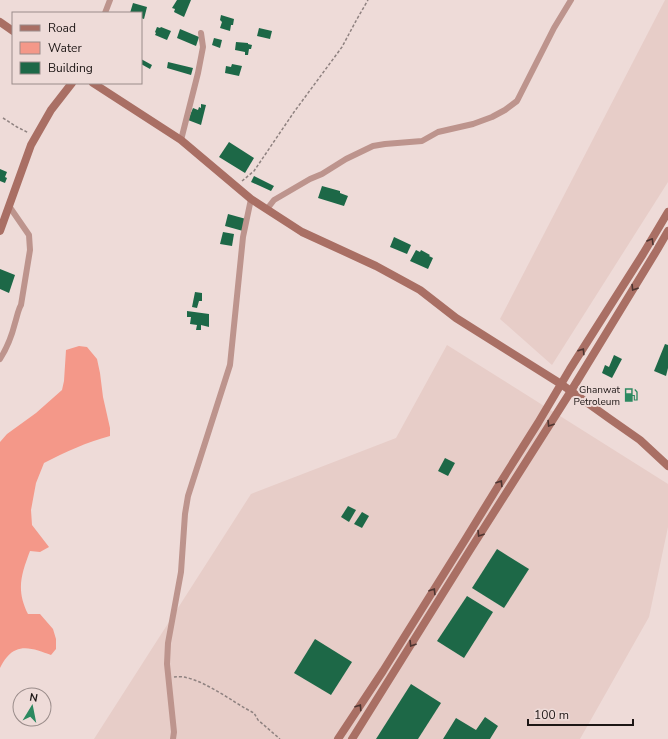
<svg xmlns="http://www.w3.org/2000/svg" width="668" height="739" viewBox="0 0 668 739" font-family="'Nunito Sans',sans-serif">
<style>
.built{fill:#e7cdc8}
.water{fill:#f49889}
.building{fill:#1d6847}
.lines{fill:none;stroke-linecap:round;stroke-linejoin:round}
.path{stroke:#8f8280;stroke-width:1.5;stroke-dasharray:3 2;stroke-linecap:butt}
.street{stroke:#bd948d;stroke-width:6}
.secondary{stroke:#a96f64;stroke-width:8}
.oneway{stroke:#4e3531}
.labels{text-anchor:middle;stroke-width:4;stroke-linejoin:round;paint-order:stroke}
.poi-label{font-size:10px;fill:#1d1615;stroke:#eedbd8;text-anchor:end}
</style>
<rect width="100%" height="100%" fill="#eedbd8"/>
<!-- built -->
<g class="built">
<polygon points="665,0 668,0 668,182 552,365 500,319"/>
<polygon points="447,345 668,484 668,527 649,617 580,739 94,739 251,494 396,438"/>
</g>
<!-- water -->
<path class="water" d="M79,346L87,347L97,359L100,373L103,397L110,428V436C87,442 65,452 44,463L36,483L31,510L32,525L49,547L40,552L30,551C21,575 16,590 28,614H40L53,629L56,639V649L51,655C36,650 20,642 7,657C4,660 2,664 0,668V442L7,434L36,413L62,390L64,381L66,350Z"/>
<!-- building -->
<g class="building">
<polygon points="177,0 191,0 184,17 174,12 175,9 172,8"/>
<polygon points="133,3 147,7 144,19 141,18 141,13 130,13"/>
<polygon points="221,15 234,19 233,25 231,25 230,31 220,28 222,22 220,20"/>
<polygon points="157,27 160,28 161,27 171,31 167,40 155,35 156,33 155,32"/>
<polygon points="259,28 272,31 270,39 257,36"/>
<polygon points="180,29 199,37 196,46 177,38"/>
<polygon points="214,38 222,40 220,48 212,45"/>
<polygon points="236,42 248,43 248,44 252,45 251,49 249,49 248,55 245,55 245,52 235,50"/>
<polygon points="141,59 152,65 150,69 141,64"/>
<polygon points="168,62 193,68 191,75 167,68"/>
<polygon points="232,64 242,66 239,76 225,73 226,66 231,67"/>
<polygon points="201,104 206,105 201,125 188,120 193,108 198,110 199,107 201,108"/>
<polygon points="229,142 254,158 245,173 219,157"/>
<polygon points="0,169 7,172 5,177 7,178 5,183 0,181"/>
<polygon points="254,176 274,186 271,191 251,182"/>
<polygon points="322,186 340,191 340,193 348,196 344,206 318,198"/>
<polygon points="228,214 246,219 243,231 225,226"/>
<polygon points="223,232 234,234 232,246 220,244"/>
<polygon points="394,237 411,245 407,254 390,247"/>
<polygon points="416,250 420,252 421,250 430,255 429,256 433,258 428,269 410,261"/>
<polygon points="0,269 15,275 9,293 0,289"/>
<polygon points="195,292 202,293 202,301 199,301 197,308 192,307"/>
<polygon points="187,311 209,314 209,327 201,325 201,330 196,330 197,325 190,324 191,317 187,317"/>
<polygon points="665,344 668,345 668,368 666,376 654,371"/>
<polygon points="614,355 622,359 612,378 602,373 605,365 609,367"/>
<polygon points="445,458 455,463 448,476 438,471"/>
<polygon points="348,506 356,510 349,522 341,517"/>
<polygon points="362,512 369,516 362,528 354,524"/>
<polygon points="497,549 529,569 504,608 472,588"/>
<polygon points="467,596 493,612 464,658 437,641"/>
<polygon points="315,639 352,662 331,695 294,673"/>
<polygon points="411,684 441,703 418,739 376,739"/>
<polygon points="485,717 498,726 490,739 443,739 456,718 476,730"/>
</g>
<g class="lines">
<!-- path -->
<g class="path">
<polyline points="3,118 17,127 29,133"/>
<polyline points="242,181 254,171 294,112 342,47 357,19 368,0"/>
<path d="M174,677C197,673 233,703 254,713L258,720L280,739"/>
</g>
<!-- street -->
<g class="street">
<polyline points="105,13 110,0"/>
<polyline points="181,140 198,73 203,47 201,33"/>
<polyline points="267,209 274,200 310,179 322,174 346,159 373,146 385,144 422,141 438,132 473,124 492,117 505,110 517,101 554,28 571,0"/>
<path d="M0,359C7,348 12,335 15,323C17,317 18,310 21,305L30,250L29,235L9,206"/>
<polyline points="173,739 174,732 167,664 168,643 181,572 185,514 188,496 230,365 243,237 251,199"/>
</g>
<!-- secondary -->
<g class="secondary">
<polyline points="0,22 13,31"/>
<polyline points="93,83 181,140 251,199 302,232 376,266 420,290 456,318 561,384 610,419 640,440 668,466"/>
<polyline points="0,231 31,145 51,110 72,83"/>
<polyline points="338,739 383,671 465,540 497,488 538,423 570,369 643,254 668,212"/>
<polyline points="352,739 470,550 571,391 657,250 668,231"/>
</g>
</g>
<!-- one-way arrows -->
<defs><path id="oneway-chevron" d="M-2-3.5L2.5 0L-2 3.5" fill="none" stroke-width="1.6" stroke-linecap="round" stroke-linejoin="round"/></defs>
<g class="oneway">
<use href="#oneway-chevron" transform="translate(651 241) rotate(-59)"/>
<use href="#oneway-chevron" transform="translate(634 288) rotate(122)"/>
<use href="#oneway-chevron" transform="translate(582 351) rotate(-57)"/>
<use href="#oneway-chevron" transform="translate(550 424) rotate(122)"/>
<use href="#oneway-chevron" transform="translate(500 483) rotate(-58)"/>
<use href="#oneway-chevron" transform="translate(480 534) rotate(122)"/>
<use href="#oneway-chevron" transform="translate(433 591) rotate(-58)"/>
<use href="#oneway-chevron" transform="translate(412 644) rotate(122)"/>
<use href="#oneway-chevron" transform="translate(359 707) rotate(-56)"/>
</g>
<!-- icons -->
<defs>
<symbol id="fuel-bare" viewBox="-9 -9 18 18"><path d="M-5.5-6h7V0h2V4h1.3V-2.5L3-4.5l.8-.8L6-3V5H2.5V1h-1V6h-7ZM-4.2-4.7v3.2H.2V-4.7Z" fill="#2c8960" stroke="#eedbd8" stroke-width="2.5" paint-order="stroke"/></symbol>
</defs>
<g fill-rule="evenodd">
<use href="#fuel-bare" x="621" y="385" width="20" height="20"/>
</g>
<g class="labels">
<!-- poi labels -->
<g class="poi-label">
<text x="620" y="393">Ghanwat<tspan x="620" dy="12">Petroleum</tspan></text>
</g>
</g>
<!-- legend -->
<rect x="12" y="12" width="130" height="72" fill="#eedbd8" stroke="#9a8c8a"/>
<rect x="20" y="25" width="20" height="6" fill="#a96f64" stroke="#9a8c8a"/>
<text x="48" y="32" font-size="12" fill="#1d1615">Road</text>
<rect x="20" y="42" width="20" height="12" fill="#f49889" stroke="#9a8c8a"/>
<text x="48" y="52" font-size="12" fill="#1d1615">Water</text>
<rect x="20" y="62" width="20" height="12" fill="#1d6847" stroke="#9a8c8a"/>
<text x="48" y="72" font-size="12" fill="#1d1615">Building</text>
<!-- north arrow -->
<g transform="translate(32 707) rotate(10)"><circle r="19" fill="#eedbd8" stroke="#9a8c8a"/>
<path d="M0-3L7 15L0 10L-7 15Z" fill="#2c8960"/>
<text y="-6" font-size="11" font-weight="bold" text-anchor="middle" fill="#1d1615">N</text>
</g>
<!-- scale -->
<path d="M528 719v6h105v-6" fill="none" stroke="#1d1615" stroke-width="2"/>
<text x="534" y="719" font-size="12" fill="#1d1615" stroke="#eedbd8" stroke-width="3" paint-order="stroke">100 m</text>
</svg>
